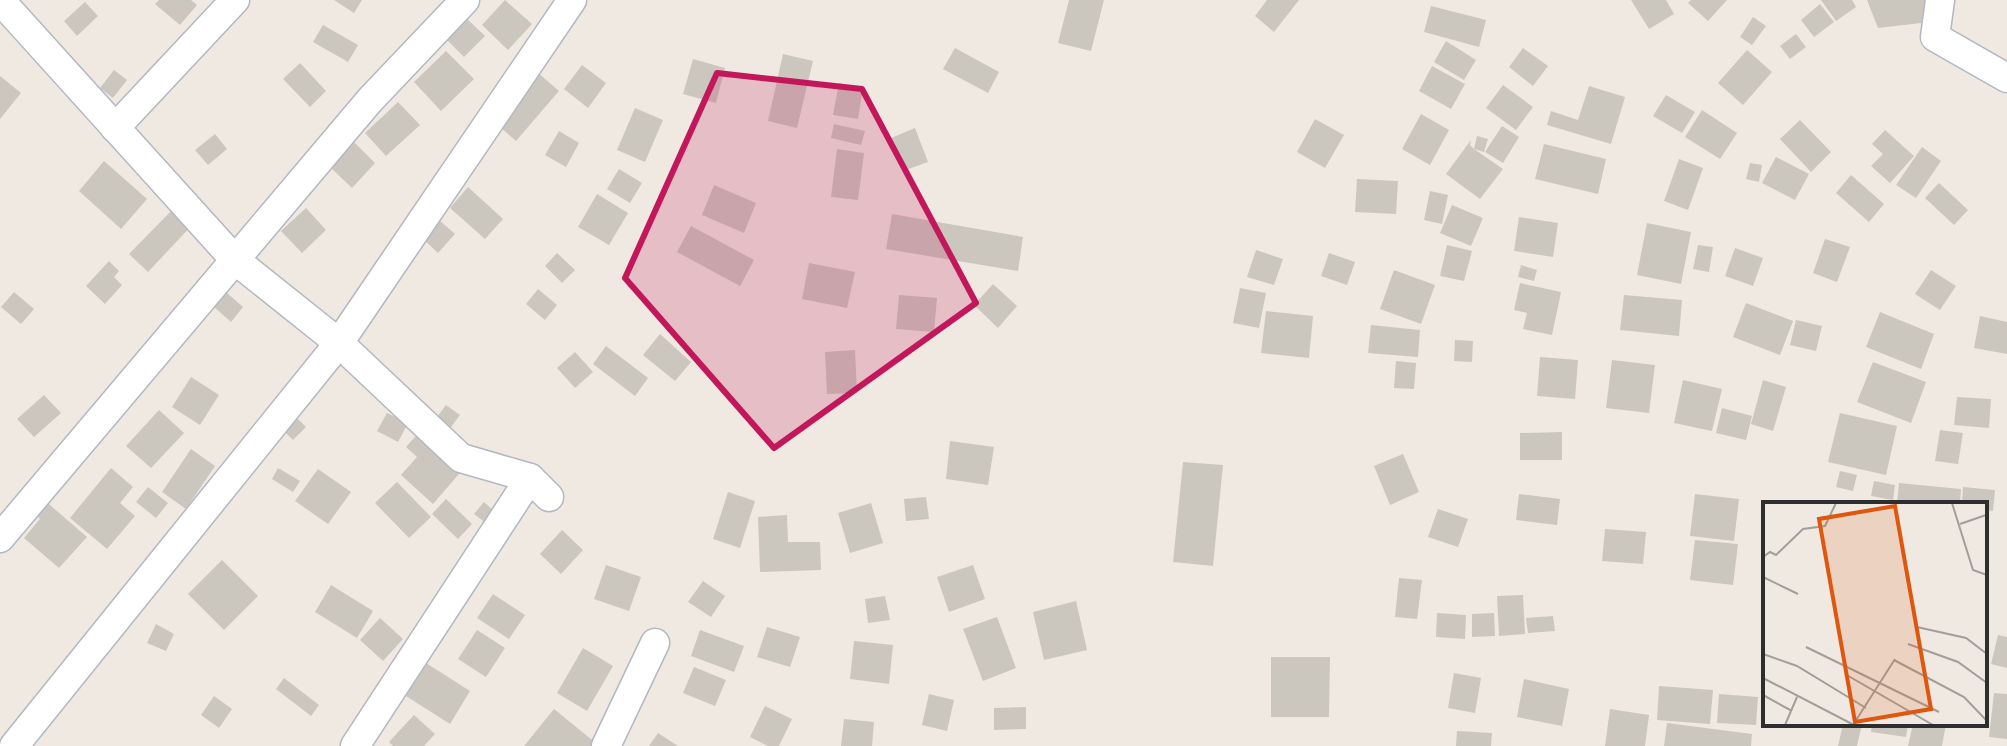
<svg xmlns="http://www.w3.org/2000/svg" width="2007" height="746" viewBox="0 0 2007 746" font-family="'Varela Round',sans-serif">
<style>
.building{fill:#cbc7bf}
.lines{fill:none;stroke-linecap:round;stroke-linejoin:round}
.street-casing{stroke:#b4b7c1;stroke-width:31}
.street{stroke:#fff;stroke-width:28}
.marked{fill:#c2185b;fill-opacity:0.2;stroke:#c2185b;stroke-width:6;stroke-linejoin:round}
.inset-road{fill:none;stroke:#a29e99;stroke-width:2}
.view{fill:#df570e;fill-opacity:0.15;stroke:#df570e;stroke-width:4}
.inset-edge{fill:none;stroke:#2e2e2e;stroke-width:4}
</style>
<rect width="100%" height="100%" fill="#efe9e1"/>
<!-- building -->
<g class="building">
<polygon points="159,0 191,0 197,5 180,25 155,4"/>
<polygon points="334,0 362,0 354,13"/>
<polygon points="505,0 532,24 508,50 482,25"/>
<polygon points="1069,0 1104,0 1091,51 1058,43"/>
<polygon points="1267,0 1299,0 1274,32 1255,16"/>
<polygon points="1631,0 1666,0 1674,14 1649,29"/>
<polygon points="1691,0 1727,0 1708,21 1688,3"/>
<polygon points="1821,0 1852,0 1856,7 1836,21"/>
<polygon points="1867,0 1927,0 1930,22 1878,28"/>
<polygon points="85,2 98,16 77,36 64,21"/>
<polygon points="1820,4 1834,22 1814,37 1801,20"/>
<polygon points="1431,6 1486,20 1479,47 1424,32"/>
<polygon points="464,16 485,36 464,57 444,37"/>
<polygon points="1753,17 1766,26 1752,45 1740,37"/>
<polygon points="323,25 358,45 348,62 313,42"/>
<polygon points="1796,34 1806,47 1790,59 1780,46"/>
<polygon points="1446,41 1476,60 1464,80 1434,62"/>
<polygon points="955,48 999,72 988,93 943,69"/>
<polygon points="1523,48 1548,66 1533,86 1509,67"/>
<polygon points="1747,50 1772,72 1743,105 1718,83"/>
<polygon points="446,51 474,79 441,111 414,82"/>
<polygon points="783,54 813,61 797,128 768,121"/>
<polygon points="693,59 725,68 716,103 683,94"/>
<polygon points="300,63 326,91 310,107 283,79"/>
<polygon points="582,65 606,83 588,108 564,89"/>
<polygon points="1432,66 1465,84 1451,109 1419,91"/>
<polygon points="114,70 127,80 113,98 100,88"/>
<polygon points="537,72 559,91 516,141 494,122"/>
<polygon points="0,76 21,93 0,119"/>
<polygon points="839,83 863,88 858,119 833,115"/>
<polygon points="1503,85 1533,107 1516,130 1486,108"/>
<polygon points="1589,86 1625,97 1611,144 1547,125 1551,111 1578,120"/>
<polygon points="1666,95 1695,112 1682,133 1653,116"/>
<polygon points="398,102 420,125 386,156 365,133"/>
<polygon points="635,108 663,120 645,162 617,150"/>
<polygon points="1702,110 1737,133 1720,159 1685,137"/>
<polygon points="1421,114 1449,130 1430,165 1402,149"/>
<polygon points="1315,119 1344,135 1325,168 1297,152"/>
<polygon points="1800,120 1831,152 1811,172 1780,139"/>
<polygon points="834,124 865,131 861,145 831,138"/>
<polygon points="1502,126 1519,137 1503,163 1485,152"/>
<polygon points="915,128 928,162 903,171 891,138"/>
<polygon points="1885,130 1914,156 1890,183 1871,166 1883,154 1872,144"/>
<polygon points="559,131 579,143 566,167 545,155"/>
<polygon points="215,134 227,149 208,165 195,150"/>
<polygon points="1477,136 1488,139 1484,152 1474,149"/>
<polygon points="1471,140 1470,145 1474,149 1503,169 1480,199 1446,174"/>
<polygon points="354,142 375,163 352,188 330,167"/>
<polygon points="1544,144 1606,159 1598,194 1535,179"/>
<polygon points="1922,147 1941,161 1916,198 1896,185"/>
<polygon points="837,149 864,153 858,200 831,197"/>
<polygon points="1776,157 1809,174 1795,200 1762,183"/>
<polygon points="1679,159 1703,168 1688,210 1664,201"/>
<polygon points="104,161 147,199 121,229 79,191"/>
<polygon points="1750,163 1762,165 1759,182 1746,179"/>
<polygon points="619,169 642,183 630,203 607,189"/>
<polygon points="1851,175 1884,204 1869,222 1836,193"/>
<polygon points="1357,179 1398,181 1396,214 1355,212"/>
<polygon points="1939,183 1968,210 1954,225 1925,198"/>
<polygon points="714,185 756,203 744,233 702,215"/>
<polygon points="468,187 503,219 485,239 450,208"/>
<polygon points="1430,191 1448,195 1442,224 1424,220"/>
<polygon points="597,194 628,213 609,245 578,227"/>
<polygon points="1452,205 1483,218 1471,246 1440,233"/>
<polygon points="176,206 194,223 148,272 129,254"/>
<polygon points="306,208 326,230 302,253 281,231"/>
<polygon points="892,214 1023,237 1018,271 886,249"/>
<polygon points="1519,217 1558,223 1553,257 1514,251"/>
<polygon points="439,220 455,234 438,253 422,238"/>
<polygon points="1647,223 1691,232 1681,284 1637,275"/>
<polygon points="691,226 754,260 740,286 677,252"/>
<polygon points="1825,239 1850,247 1837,282 1813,273"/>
<polygon points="1447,245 1472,251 1464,281 1440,276"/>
<polygon points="1698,245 1713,247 1709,272 1693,269"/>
<polygon points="1735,248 1763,258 1753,286 1725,276"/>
<polygon points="1256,250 1283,259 1274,285 1247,277"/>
<polygon points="557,253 575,270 562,283 545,266"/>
<polygon points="1329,253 1355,262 1347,285 1321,276"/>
<polygon points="109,261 119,271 114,277 122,285 105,304 86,286"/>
<polygon points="809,263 855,272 847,308 802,299"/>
<polygon points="1521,265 1537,270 1534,281 1518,277"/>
<polygon points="1394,270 1435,285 1421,324 1380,309"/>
<polygon points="1931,270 1956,286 1940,310 1915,294"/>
<polygon points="1520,283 1561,292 1552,335 1523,329 1527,313 1514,310"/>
<polygon points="993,284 1017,306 998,328 974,305"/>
<polygon points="1240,288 1266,293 1259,328 1233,323"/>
<polygon points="538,289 557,305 545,320 526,304"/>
<polygon points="14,292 34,309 21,324 1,307"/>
<polygon points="226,292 243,307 231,322 214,307"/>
<polygon points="899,295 937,298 934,332 896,329"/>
<polygon points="1624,295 1682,300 1679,336 1620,330"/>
<polygon points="1746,303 1793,321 1780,355 1733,337"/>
<polygon points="1266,311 1313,316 1309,358 1261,353"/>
<polygon points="1880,312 1934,334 1921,369 1866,347"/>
<polygon points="1980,316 2007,322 2007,354 1974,348"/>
<polygon points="1796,320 1822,326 1816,351 1790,345"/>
<polygon points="1371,325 1420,330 1418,357 1368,353"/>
<polygon points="660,334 691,362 675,381 643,355"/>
<polygon points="1455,340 1473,341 1472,362 1454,361"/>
<polygon points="606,346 648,378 635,396 593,364"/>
<polygon points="855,350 857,393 827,394 825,352"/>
<polygon points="575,352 593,372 575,388 557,368"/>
<polygon points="1540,357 1578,360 1575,399 1537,396"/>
<polygon points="1612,360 1655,365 1649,413 1606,408"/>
<polygon points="1396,361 1416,363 1414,389 1394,388"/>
<polygon points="1873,362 1926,382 1911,423 1857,402"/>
<polygon points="191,377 219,395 200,425 172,407"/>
<polygon points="1683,380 1722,389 1712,431 1674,423"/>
<polygon points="1763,380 1786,387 1773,431 1751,424"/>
<polygon points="44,395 61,413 34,437 17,419"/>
<polygon points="1957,397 1991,399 1989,428 1954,425"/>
<polygon points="446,405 460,415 445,435 431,425"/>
<polygon points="1722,408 1752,416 1746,440 1716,433"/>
<polygon points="159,410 184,433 151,468 126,446"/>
<polygon points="387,413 408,423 398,442 377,431"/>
<polygon points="1840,413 1897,426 1886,475 1828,462"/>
<polygon points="295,416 306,427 293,440 282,429"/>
<polygon points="422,429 465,467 433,504 401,475 417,457 406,447"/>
<polygon points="1940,430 1963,433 1958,464 1935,461"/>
<polygon points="1562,432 1562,460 1520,460 1520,433"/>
<polygon points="950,441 994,447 988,485 946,479"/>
<polygon points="191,449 215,466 186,509 162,492"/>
<polygon points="1403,454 1419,492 1390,505 1374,466"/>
<polygon points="1183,462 1223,465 1213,566 1173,562"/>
<polygon points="111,468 133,487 120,503 135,516 107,549 70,518"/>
<polygon points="278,468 300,481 293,492 272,479"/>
<polygon points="318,469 351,492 328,524 295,501"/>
<polygon points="1840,471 1857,475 1853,491 1836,487"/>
<polygon points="1874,481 1895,485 1893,500 1871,496"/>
<polygon points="397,482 431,517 409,538 375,503"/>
<polygon points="1899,483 1961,489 1960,504 1897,504"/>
<polygon points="148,487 168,503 156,518 136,502"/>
<polygon points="1963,487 1995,490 1993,511 1985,510 1985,504 1962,504"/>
<polygon points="728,492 755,501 740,548 713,539"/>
<polygon points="1519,494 1560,499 1557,525 1516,520"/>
<polygon points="1695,494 1739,499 1734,541 1690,536"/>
<polygon points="926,497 929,519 906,521 904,499"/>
<polygon points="43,499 87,537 59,568 24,538 40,519 32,511"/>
<polygon points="446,499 472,524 458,539 432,514"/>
<polygon points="484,502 495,512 487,524 474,514"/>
<polygon points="871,503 883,543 850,553 838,513"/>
<polygon points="1438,509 1468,519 1458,547 1428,537"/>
<polygon points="787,515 788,542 820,542 821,570 760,572 758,517"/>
<polygon points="1605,529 1646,532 1643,564 1602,561"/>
<polygon points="562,530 583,550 561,574 540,554"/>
<polygon points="1695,540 1738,544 1733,585 1690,580"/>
<polygon points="222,560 258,596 224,630 188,594"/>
<polygon points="606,565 641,577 629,611 594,599"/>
<polygon points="973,565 985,599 949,612 937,577"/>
<polygon points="1399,578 1422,580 1417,619 1395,617"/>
<polygon points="703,581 725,596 711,617 688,602"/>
<polygon points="331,585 373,611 357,638 315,612"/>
<polygon points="493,594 525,615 509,639 477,618"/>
<polygon points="1523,595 1525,634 1499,636 1497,596"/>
<polygon points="885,596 890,620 868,623 865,599"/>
<polygon points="1076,601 1087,650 1044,660 1033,612"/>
<polygon points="1437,613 1466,615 1465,639 1436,637"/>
<polygon points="1494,613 1495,636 1472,637 1472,614"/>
<polygon points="1553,616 1555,631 1528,633 1526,618"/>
<polygon points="997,617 1016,668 983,681 963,629"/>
<polygon points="380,618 403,639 383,661 360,640"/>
<polygon points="156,624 174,634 166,651 147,643"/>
<polygon points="767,627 800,637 790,667 757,657"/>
<polygon points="477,630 505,648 486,677 458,659"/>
<polygon points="700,630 744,646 734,672 691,656"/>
<polygon points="1998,635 2007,637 2007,668 1991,664"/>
<polygon points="854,641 893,645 889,684 850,679"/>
<polygon points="583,648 613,666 587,711 557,693"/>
<polygon points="1271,657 1330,657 1329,717 1271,717"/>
<polygon points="426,663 470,691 450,724 406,696"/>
<polygon points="694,667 726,680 715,706 683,693"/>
<polygon points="1454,673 1481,678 1475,713 1448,708"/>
<polygon points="284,678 319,705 311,716 276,689"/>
<polygon points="1524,679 1569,689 1562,726 1517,717"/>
<polygon points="1659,686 1713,690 1710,724 1657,720"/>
<polygon points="1994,693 2007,694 2007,739 1989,737"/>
<polygon points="929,694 954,700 947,731 922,725"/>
<polygon points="1719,694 1758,697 1756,725 1717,723"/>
<polygon points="214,696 232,709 219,728 201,715"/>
<polygon points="765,706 792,719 779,746 768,746 750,737"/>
<polygon points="1026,707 1026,729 994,730 994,708"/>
<polygon points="554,709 597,744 596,746 524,746"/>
<polygon points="1610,709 1649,715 1645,746 1605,746"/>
<polygon points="414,715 435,734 424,746 393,746 389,742"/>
<polygon points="844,719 874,722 872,746 841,746"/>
<polygon points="1667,723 1752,734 1751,746 1664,746"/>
<polygon points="1843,724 1862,724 1857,746 1838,746"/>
<polygon points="1872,724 1908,724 1906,737 1871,732"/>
<polygon points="1913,724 1946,724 1942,746 1908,746"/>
<polygon points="1457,731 1492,733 1491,746 1456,746"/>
<polygon points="658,733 678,746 649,746"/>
</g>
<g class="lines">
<defs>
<g id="street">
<polyline points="0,0 235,260 339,343 461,458 530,478 549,497"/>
<polyline points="1940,0 1935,37 2007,78"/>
<polyline points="115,128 235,0"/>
<polyline points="0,538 370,100 465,0"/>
<polyline points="14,746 339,343 572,0"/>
<polyline points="355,746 530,478"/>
<polyline points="606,746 655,643"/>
</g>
</defs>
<!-- street casing -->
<use href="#street" class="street-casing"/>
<!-- street -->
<use href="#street" class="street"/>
</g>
<!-- marked area -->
<path class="marked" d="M717,73L862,89L976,303L774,448L625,278Z"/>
<!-- overview -->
<g transform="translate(1763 502)">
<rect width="224" height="224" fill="#efe9e1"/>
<path class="inset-road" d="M128,1H174M189,1L210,68L224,73M197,22L223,13M0,55L7,50L13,53L40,27L62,24L73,1M0,75L35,92M154,125L203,136L224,152M145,142L195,160L224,181M43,145L176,210M0,152L34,164L103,206M131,158L201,195L224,219M82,172L170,223M0,176L91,223M0,193L29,209M22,223L34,195M90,223L132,157"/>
<path class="view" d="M132,4L168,207L92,220L56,17Z"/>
<rect width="224" height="224" class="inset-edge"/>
</g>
</svg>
